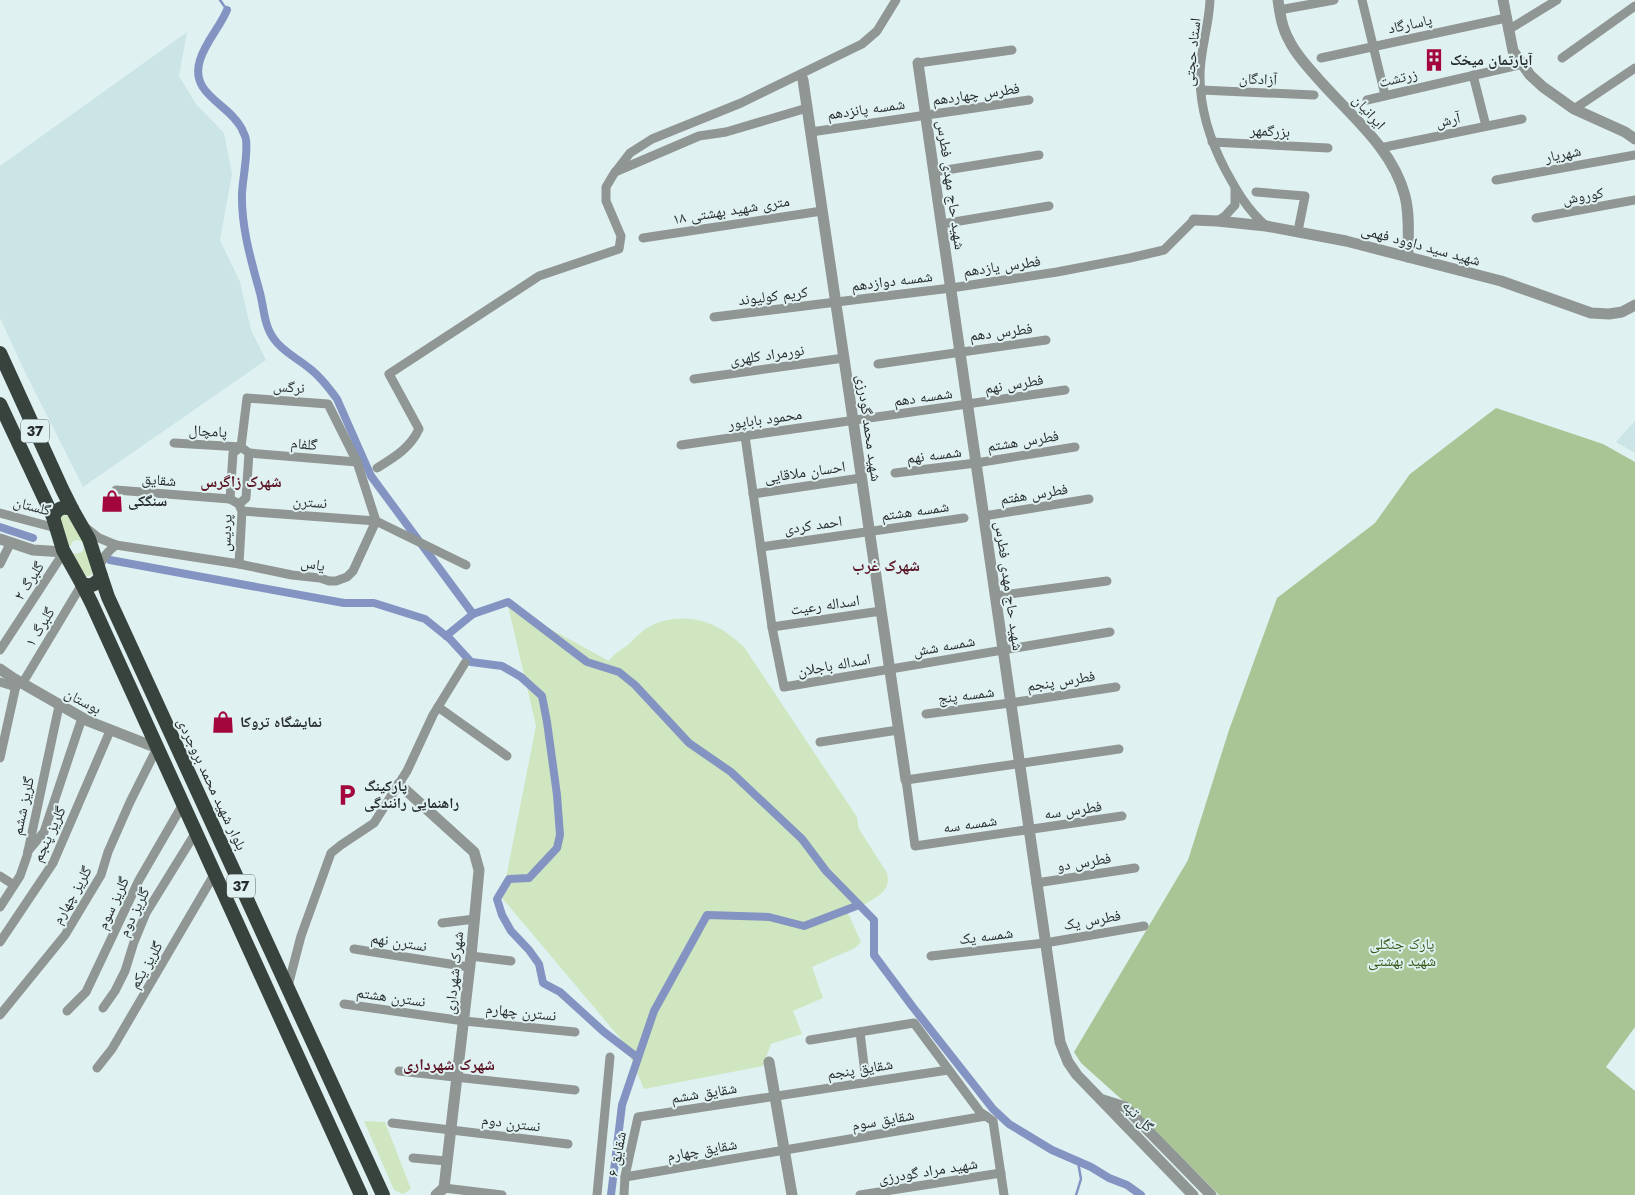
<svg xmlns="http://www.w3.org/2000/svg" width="1635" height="1195" viewBox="0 0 1635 1195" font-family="Jost,'Noto Naskh Arabic',sans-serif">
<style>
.built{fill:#cbe4e6}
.green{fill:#d0e6c0;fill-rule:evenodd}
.forest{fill:#a9c595}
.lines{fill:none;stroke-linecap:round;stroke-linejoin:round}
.stream{stroke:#8394c3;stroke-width:2.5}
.canal{stroke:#8394c3;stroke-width:8}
.minor{stroke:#909693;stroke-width:9}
.tertiary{stroke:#909693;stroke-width:11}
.trunk{stroke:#38433e;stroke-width:14}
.labels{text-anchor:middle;stroke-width:4;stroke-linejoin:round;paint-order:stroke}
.shield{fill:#e0f1f2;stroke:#5e6767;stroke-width:1}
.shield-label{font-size:14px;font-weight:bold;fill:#262c2c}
.street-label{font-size:15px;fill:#262c2c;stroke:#e0f1f2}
.poi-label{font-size:15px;font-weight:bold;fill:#262c2c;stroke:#e0f1f2;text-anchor:start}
.park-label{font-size:15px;fill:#395a17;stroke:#e0f1f2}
.neighbourhood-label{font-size:16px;font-weight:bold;fill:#5b1626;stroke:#e0f1f2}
</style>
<rect width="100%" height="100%" fill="#e0f1f2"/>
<!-- built -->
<g class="built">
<polygon points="187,32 179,76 196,104 224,133 232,174 220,240 240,282 251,330 266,360 83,487 23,368 0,318 0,166"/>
<polygon points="1635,421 1635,453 1616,442"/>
</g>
<!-- green -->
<g class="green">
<path d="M65,515C81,519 89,559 93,574L86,577L78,569L59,519L61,516ZM78,540L82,542L84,548L82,552L75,554L71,552L70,547L73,541Z"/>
<path d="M508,606L609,661C614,653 623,649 630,643C634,639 639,634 644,630C664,616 694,615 715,626C726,631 735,639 744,647L857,817L859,829L887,873C888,879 889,884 885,889C881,897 857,908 848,913L861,942L855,948L812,967L823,998L793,1011L802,1034L771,1044L763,1066L644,1089L625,1044L502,898L536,726Z"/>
<polygon points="364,1121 385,1122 411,1189 403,1194 394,1190"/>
</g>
<!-- forest -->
<polygon class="forest" points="1496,408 1603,444 1635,462 1635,1027 1606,1067 1635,1091 1635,1195 1219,1195 1148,1123 1081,1063 1074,1052 1188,860 1229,730 1277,598 1375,523 1410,474"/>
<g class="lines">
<!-- stream -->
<g class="stream">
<polyline points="220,0 227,10"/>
<polyline points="1076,1195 1081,1179 1078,1162"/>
</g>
<!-- canal -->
<g class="canal">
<path d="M227,10C220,27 206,41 200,60C189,95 229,103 242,129C243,133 246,136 246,140C248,154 243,177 242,193C241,227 251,260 260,293C264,308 264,326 274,339C283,352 297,358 309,368C320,376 329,388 337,399L371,476L473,614L508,602L587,662L619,672L635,685L689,743L731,772L802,839L826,871L874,920V955L912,1006L993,1109L1009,1124L1052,1150L1091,1167L1109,1178L1127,1185L1141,1195"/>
<polyline points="0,527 33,538"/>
<polyline points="110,560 344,603 374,603 425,619 450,639 471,662 502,666 521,677 542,696 547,722 557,795 560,835 557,848 529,878 509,879 497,899 502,915 511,931 529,950 539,964 543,983 560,992 604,1032 638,1058 622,1105 611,1195"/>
<polyline points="446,636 473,614"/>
<polyline points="638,1058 654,1011 707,915 769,917 804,926 859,905"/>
</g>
<!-- minor -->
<g class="minor">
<path d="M1210,0C1209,26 1200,50 1200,76C1200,110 1210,141 1226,171C1238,193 1247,209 1266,226"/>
<polyline points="1362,0 1385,95"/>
<polyline points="1279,10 1334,0"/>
<polyline points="1508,30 1557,0"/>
<polyline points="1321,58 1506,18"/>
<polyline points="1562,58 1635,6"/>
<polyline points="918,63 1012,50"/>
<polyline points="1473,75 1486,126"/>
<polyline points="1201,90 1314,95"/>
<polyline points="1367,100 1523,64"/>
<polyline points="1574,109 1635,68"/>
<polyline points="811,132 1029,100"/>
<polyline points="1212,142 1328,148"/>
<polyline points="1380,148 1522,119"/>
<polyline points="617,170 630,153 652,139 741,103 862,44 877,31 896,0"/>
<polyline points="934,172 1039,155"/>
<polyline points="1496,180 1635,155"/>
<polyline points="1256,192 1305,196 1298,231"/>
<polyline points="1536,218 1635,200"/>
<polyline points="1217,221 1225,216 1235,205 1235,189"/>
<polyline points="942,224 1049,206"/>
<polyline points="643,238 822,211"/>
<polyline points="714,317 951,288 1057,272 1130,258 1164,250 1194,220"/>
<polyline points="878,364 1046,340"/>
<polyline points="694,379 844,358"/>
<polyline points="745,436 772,627 784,687 1110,632"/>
<polyline points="681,445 1065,390"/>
<polygon points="241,447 249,453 246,498 239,504 230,499 233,453"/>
<polyline points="249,453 357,462"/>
<path d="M377,468C395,457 410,448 419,429L389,374L539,276L619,249L621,236L606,201V187L615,172L699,136L726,132L807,108"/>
<polyline points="895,473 976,463 1075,447"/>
<polyline points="116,490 230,499"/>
<polyline points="753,494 861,478"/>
<polyline points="242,511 376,521 466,565"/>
<polyline points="0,513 56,528"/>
<polyline points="984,516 1089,499"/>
<polyline points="85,527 99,538 116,545 239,564 292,575 320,578 329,581 336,581 347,577 353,571 376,521 357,462 328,404 247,398 241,447 174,443"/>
<polyline points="761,547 964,518"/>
<polyline points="0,564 11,542"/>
<polyline points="239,564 242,511 240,507"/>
<path d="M99,569C102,558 107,552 116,545"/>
<polyline points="995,596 1107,581"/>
<polyline points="772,627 881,611"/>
<polyline points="0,650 64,552"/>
<polyline points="0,682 16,687"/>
<polyline points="22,684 82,584"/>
<polyline points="438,707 507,756"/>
<polyline points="926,714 1010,703 1116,687"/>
<polyline points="820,742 898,730"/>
<polyline points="1119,749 906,780 915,846 1122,816"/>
<polyline points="0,758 17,681"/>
<polyline points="28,851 44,832 82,718"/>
<polyline points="0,876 14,885"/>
<polyline points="1036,883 1135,868"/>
<polyline points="0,907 20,876 27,856 59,706"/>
<polyline points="442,923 475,919"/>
<polyline points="0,942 53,863 110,731"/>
<polyline points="354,949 469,967"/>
<polyline points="471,956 511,961"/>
<polyline points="931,956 1045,943 1144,926"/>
<polyline points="288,986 301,936 331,853 341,845 374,823 407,771 433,715 465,663"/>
<polyline points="344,1004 464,1021 575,1032"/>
<polyline points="103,1008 115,991 125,971 134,942 146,913 196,832"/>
<polyline points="67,1011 86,992 139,880 183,804"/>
<polyline points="0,1015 65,935 101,875 108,852 130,802 157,748"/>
<polyline points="860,1032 866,1082"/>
<polyline points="810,1040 914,1023 980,1112 993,1121 1004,1195"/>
<polyline points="97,1068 112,1049 215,873"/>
<polyline points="399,1071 575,1090"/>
<polyline points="392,1123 568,1144"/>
<polyline points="413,1158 446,1161"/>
<polyline points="625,1177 986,1116"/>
<polyline points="444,1188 502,1195"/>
<polyline points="597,1195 610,1057"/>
<polyline points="624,1195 625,1176 638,1117 948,1070"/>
<polyline points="860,1195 1001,1173"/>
</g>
<!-- tertiary -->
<g class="tertiary">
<path d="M1278,0C1280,14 1282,28 1289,40C1295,53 1305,64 1314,74C1346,112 1392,146 1405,196C1410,216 1408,237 1408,257"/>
<polyline points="1503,0 1513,51 1530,75 1543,87 1574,109 1625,132 1635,139"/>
<polyline points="918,63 1060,1042 1068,1062 1077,1075 1193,1195"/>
<polyline points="803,80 906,780"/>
<polyline points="1194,220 1217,221 1266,226 1346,241 1501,281 1591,313 1609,314 1622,312 1635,305"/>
<polyline points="0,539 33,550 64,552"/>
<polyline points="0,669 13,678 88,721 157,748"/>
<polyline points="399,784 474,852 479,870 471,956 444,1188 436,1195"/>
<polyline points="769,1062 792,1195"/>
<polyline points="1103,1100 1125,1107 1211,1195"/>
</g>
<!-- trunk -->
<g class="trunk">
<polyline points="0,353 62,489 72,509"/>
<path d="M0,404L53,517L63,550L82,584C91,587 97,584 101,576L89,539L72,509C62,506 58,508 53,517"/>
<polyline points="101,576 108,597 383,1195"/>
<polyline points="82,584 92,604 361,1195"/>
</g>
</g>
<!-- icons -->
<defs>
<symbol id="building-bare" viewBox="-9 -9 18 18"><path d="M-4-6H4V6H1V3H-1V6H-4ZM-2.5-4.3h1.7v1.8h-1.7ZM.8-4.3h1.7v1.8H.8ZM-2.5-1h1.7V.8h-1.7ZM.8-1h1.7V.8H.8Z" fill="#a3063d" stroke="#e0f1f2" stroke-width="2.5" paint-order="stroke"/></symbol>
<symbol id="shop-bare" viewBox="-9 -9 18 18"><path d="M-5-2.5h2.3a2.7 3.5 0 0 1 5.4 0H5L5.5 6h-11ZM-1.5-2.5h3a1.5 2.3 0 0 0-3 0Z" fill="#a3063d" stroke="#e0f1f2" stroke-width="2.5" paint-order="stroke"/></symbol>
<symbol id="parking-bare" viewBox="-9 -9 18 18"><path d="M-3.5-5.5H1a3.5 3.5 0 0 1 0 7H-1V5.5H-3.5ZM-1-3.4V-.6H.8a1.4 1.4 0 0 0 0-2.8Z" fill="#a3063d" stroke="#e0f1f2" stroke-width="2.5" paint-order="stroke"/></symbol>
</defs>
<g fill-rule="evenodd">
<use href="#building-bare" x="1418" y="44" width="32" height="32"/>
<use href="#shop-bare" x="96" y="485" width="32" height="32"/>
<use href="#shop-bare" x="207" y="706" width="32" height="32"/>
<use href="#parking-bare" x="331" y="779" width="32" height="32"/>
</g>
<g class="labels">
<!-- shield labels -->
<g class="shield">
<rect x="21" y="419.5" width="28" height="23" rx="4"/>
<rect x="227" y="874.5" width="28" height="23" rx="4"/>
</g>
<g class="shield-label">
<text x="35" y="436">37</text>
<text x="241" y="891">37</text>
</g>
<!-- street labels -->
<g class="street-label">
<text transform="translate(1410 24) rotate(-12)" y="5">پاسارگاد</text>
<text transform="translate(1192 52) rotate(-84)" y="5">استاد حجتی</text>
<text transform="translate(1398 78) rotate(-13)" y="5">زرتشت</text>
<text transform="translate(1258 79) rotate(2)" y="5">آزادگان</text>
<text transform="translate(976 94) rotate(-8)" y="5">فطرس چهاردهم</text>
<text transform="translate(866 109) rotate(-8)" y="5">شمسه پانزدهم</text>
<text transform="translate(1369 112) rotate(48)" y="5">ایرانیان</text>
<text transform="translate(1448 120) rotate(-12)" y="5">آرش</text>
<text transform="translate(1270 131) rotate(3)" y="5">بزرگمهر</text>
<text transform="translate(1563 154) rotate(-11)" y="5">شهریار</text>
<text transform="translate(951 185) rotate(82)" y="5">شهید حاج مهدی فطرس</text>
<text transform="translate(1583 196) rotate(-10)" y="5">کوروش</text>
<text transform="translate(731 210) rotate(-9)" y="5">۱۸ متری شهید بهشتی</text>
<text transform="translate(1421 245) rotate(15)" y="5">شهید سید داوود فهمی</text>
<text transform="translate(1002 266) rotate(-8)" y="5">فطرس یازدهم</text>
<text transform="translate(892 281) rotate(-7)" y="5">شمسه دوازدهم</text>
<text transform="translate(773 296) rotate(-7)" y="5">کریم کولیوند</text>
<text transform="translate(1001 332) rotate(-7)" y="5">فطرس دهم</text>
<text transform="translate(767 355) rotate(-8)" y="5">نورمراد کلهری</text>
<text transform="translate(1014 384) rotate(-9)" y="5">فطرس نهم</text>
<text transform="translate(289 387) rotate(4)" y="5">نرگس</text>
<text transform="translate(923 397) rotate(-8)" y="5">شمسه دهم</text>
<text transform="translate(765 419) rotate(-8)" y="5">محمود باباپور</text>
<text transform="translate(869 428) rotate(82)" y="5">شهید محمد گودرزی</text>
<text transform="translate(208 431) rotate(3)" y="5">پامچال</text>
<text transform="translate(1023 441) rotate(-9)" y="5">فطرس هشتم</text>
<text transform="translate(304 444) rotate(5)" y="5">گلفام</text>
<text transform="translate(934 455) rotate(-7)" y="5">شمسه نهم</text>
<text transform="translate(805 472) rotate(-8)" y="5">احسان ملاقایی</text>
<text transform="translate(159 480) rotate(4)" y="5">شقایق</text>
<text transform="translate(1034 494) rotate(-9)" y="5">فطرس هفتم</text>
<text transform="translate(310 502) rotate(4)" y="5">نسترن</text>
<text transform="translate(32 506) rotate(15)" y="5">گلستان</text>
<text transform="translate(915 511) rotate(-8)" y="5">شمسه هشتم</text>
<text transform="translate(813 525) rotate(-8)" y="5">احمد کردی</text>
<text transform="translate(226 533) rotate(-88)" y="5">پردیس</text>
<text transform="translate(313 564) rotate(10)" y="5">یاس</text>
<text transform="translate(29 581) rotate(-57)" y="5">گلبرگ ۲</text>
<text transform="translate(1009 586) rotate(82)" y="5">شهید حاج مهدی فطرس</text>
<text transform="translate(825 605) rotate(-8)" y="5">اسداله رعیت</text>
<text transform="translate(40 627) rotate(-59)" y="5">گلبرگ ۱</text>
<text transform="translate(944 646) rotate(-10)" y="5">شمسه شش</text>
<text transform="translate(834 665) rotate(-10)" y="5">اسداله باجلان</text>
<text transform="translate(1061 681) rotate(-9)" y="5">فطرس پنجم</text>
<text transform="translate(966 695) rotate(-7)" y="5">شمسه پنج</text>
<text transform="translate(83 701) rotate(28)" y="5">بوستان</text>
<text transform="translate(212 784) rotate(65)" y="5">بلوار شهید محمد بروجردی</text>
<text transform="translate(23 806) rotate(-78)" y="5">گلریز ششم</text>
<text transform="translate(1073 810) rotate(-8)" y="5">فطرس سه</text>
<text transform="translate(970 824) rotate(-8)" y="5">شمسه سه</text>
<text transform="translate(49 834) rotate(-65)" y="5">گلریز پنجم</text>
<text transform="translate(1084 862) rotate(-9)" y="5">فطرس دو</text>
<text transform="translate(72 895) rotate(-60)" y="5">گلریز چهارم</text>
<text transform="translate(113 903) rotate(-65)" y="5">گلریز سوم</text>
<text transform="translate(134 912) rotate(-64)" y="5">گلریز دوم</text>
<text transform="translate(1092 920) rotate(-10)" y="5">فطرس یک</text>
<text transform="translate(986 936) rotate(-7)" y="5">شمسه یک</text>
<text transform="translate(399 942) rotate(9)" y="5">نسترن نهم</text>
<text transform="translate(146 965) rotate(-60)" y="5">گلریز یکم</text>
<text transform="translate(454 973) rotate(-84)" y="5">شهرک شهرداری</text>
<text transform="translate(391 997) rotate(8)" y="5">نسترن هشتم</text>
<text transform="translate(521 1012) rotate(6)" y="5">نسترن چهارم</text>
<text transform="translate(860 1069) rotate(-9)" y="5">شقایق پنجم</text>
<text transform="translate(704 1093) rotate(-9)" y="5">شقایق ششم</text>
<text transform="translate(1138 1116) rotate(46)" y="5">گل تپه</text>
<text transform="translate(883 1120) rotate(-10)" y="5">شقایق سوم</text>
<text transform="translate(511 1123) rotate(7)" y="5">نسترن دوم</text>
<text transform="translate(702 1150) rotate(-10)" y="5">شقایق چهارم</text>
<text transform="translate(617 1154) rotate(-79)" y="5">شقایق ۶</text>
<text transform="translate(928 1171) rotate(-9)" y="5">شهید مراد گودرزی</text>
</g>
<!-- poi labels -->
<g class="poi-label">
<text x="1450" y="65">آپارتمان میخک</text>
<text x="128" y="506">سنگکی</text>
<text x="240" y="727">نمایشگاه تروکا</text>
<text x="364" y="791">پارکینگ<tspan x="364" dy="17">راهنمایی رانندگی</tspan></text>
</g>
<!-- park labels -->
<g class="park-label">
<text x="1402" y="949">پارک جنگلی<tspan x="1402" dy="17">شهید بهشتی</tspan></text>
</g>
<!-- neighbourhood labels -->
<g class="neighbourhood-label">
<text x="241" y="487">شهرک زاگرس</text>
<text x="886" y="571">شهرک غرب</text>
<text x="449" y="1070">شهرک شهرداری</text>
</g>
</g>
</svg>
